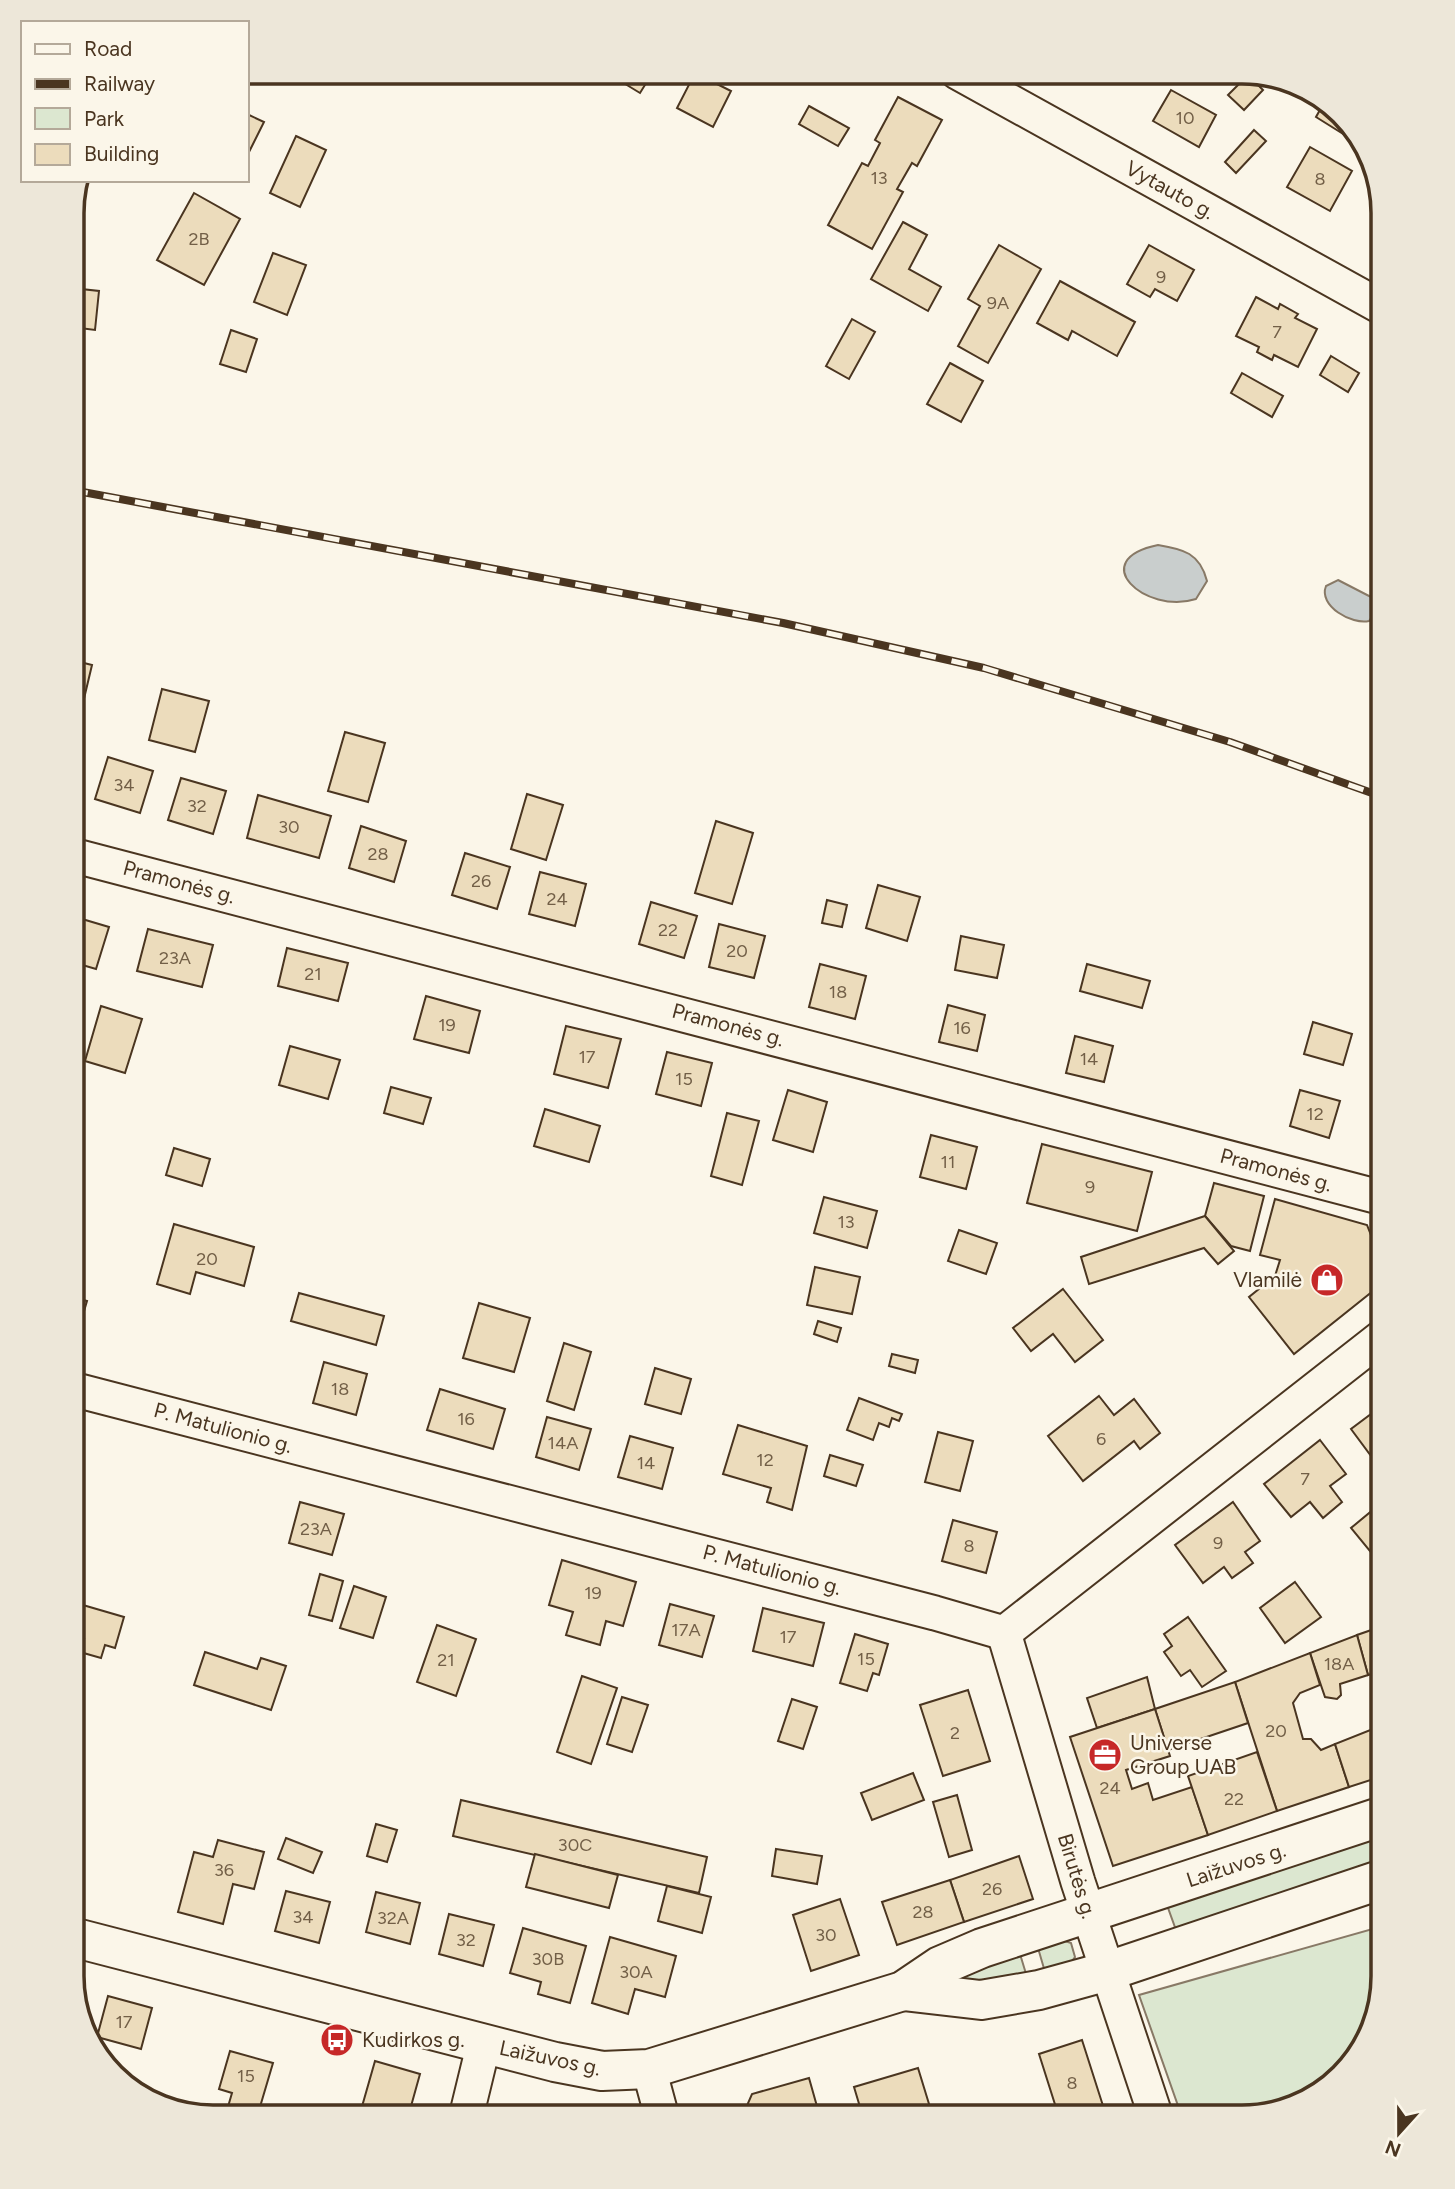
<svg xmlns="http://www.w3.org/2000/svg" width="1455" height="2189" viewBox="0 0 1455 2189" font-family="Figtree,sans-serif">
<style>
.green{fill:#dce7d0;stroke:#887966;stroke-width:2}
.water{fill:#c9cecd;stroke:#887966;stroke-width:2}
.building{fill:#ecdcbc;stroke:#4a3520;stroke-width:2}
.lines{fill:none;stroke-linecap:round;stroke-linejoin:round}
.minor-casing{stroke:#4a3520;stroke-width:37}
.major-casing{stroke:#4a3520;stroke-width:42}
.minor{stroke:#fbf6e9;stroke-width:33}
.major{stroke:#fbf6e9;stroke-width:38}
.rail-casing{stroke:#4a3520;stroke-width:8}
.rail{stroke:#fbf6e9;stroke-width:5;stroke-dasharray:16;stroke-linecap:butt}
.labels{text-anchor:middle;stroke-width:5;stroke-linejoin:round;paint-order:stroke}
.number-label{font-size:18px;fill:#725f47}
.street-label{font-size:21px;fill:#4a3520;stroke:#fbf6e9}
.poi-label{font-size:21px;fill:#4a3520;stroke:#fbf6e9;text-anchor:start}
.rim{fill:none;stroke:#4a3520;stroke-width:3.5}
</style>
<rect width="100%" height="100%" fill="#fbf6e9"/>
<!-- green -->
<g class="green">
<polygon points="1383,1833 1383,1860 1176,1930 1167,1905"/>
<polygon points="1383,1926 1383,1977 1364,2047 1312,2099 1243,2117 1182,2117 1139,1995"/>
<polygon points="1062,1940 1071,1943 1075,1957 1072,1961 1045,1972 1038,1948"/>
<polygon points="1020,1954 1027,1977 1009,1983 947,1981"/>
</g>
<!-- water -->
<g class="water">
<path d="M1158,545C1183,549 1200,553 1207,581L1196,599C1145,615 1085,560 1158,545Z"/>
<path d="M1338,580L1373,598L1377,610L1369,621C1352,625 1318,606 1326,586Z"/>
</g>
<!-- building -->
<g class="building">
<polygon points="621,72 653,72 640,93 617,79"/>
<polygon points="695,73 731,91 713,127 677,108"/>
<polygon points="1248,75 1263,90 1244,110 1228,95"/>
<polygon points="1171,90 1216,115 1199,147 1153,121"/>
<polygon points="898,97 942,120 917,166 912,163 897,189 903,192 872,249 828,225 862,163 868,166 880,143 875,140"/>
<polygon points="1325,101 1365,143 1364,147 1316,117"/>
<polygon points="809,106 849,128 838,146 799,124"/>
<polygon points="247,114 264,122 247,156"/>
<polygon points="1254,130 1266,141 1236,173 1225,162"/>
<polygon points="296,136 326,150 300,207 270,193"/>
<polygon points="1310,147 1352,171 1330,211 1287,187"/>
<polygon points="78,180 88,180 72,235 72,204"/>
<polygon points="194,193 240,219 204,285 157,260"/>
<polygon points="903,222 927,235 909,269 941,287 928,311 871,279"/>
<polygon points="999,245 1041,269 988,363 958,346 980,306 968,299"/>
<polygon points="1149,245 1194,270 1177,301 1155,289 1150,297 1127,284"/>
<polygon points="273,253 306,265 287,315 254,302"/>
<polygon points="1060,281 1135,322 1117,356 1072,331 1068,340 1037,323"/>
<polygon points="72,288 99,291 95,330 72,327"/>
<polygon points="1256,297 1278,309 1280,304 1298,314 1295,318 1317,329 1298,367 1274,355 1272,360 1257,352 1259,347 1236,336"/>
<polygon points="852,319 875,332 849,379 826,366"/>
<polygon points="231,330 257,339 246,372 220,364"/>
<polygon points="1331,356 1359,373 1348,392 1320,375"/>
<polygon points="950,363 983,381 961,422 927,404"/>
<polygon points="1242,373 1283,396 1272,417 1231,393"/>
<polygon points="72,660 92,665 82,707 72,705"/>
<polygon points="162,689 209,701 195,752 149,740"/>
<polygon points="345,732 385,743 368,802 328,791"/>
<polygon points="108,757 153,771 140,813 95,799"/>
<polygon points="181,778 226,791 213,834 168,820"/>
<polygon points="527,794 563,805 546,860 511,849"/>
<polygon points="258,795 331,816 319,858 247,838"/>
<polygon points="716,821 753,833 732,904 695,893"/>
<polygon points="361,826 406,841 394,882 349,868"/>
<polygon points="465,853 510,867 497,909 452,895"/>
<polygon points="540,872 586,884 575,926 529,914"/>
<polygon points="878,885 920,897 907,941 866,928"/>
<polygon points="827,900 847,905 842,927 822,923"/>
<polygon points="651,902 697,916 684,958 639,944"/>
<polygon points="72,916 109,927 96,969 72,962"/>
<polygon points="719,924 765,936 754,978 709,967"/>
<polygon points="148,929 213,945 202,987 137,971"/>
<polygon points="961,936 1004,945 997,978 955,970"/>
<polygon points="287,948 348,963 338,1001 278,986"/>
<polygon points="820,964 866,976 855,1019 809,1007"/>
<polygon points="1087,964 1150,981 1142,1008 1080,991"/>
<polygon points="426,996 480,1011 469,1053 414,1039"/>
<polygon points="948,1005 985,1015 977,1051 939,1042"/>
<polygon points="101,1006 142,1019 125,1073 85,1061"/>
<polygon points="1313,1022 1352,1034 1343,1065 1304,1054"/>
<polygon points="566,1026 621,1039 608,1088 554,1074"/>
<polygon points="1075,1036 1113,1046 1104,1082 1066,1073"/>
<polygon points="290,1046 340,1060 328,1099 279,1085"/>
<polygon points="667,1052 712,1063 701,1106 656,1094"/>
<polygon points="391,1087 431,1098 423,1124 384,1113"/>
<polygon points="788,1090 827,1102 813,1152 773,1140"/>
<polygon points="1300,1090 1340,1101 1329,1138 1290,1126"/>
<polygon points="545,1109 600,1126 589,1162 534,1146"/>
<polygon points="727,1113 759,1121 742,1185 711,1176"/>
<polygon points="931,1135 977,1147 966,1189 920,1177"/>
<polygon points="1042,1144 1152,1172 1137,1231 1027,1203"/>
<polygon points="174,1148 210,1159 202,1186 166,1175"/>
<polygon points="1214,1183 1264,1196 1250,1251 1231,1246 1205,1216"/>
<polygon points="824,1197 877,1211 867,1248 814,1233"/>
<polygon points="1275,1199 1367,1225 1383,1266 1383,1283 1294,1354 1249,1297 1275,1276 1280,1260 1260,1255"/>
<polygon points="1205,1216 1234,1251 1218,1264 1204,1248 1089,1284 1081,1257"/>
<polygon points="174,1224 254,1247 244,1286 196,1272 190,1294 157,1284"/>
<polygon points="959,1230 997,1243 986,1274 948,1261"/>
<polygon points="815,1267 860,1277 852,1314 807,1305"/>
<polygon points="1063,1289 1103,1340 1075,1362 1053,1334 1031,1351 1013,1328"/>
<polygon points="299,1293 384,1316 376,1345 291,1321"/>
<polygon points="72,1297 87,1301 75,1342 72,1341"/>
<polygon points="479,1303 530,1318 514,1372 463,1358"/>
<polygon points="818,1321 841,1328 837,1342 814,1334"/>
<polygon points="564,1343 591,1352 574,1410 547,1401"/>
<polygon points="892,1354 918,1360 915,1373 889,1366"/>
<polygon points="324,1362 367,1374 356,1415 313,1403"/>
<polygon points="655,1368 691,1379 681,1414 645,1404"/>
<polygon points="440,1389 505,1409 493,1449 427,1430"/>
<polygon points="1099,1396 1114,1415 1134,1399 1160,1433 1140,1449 1134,1441 1083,1481 1048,1436"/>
<polygon points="859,1398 902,1414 899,1421 892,1418 889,1427 879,1423 873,1440 847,1430"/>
<polygon points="1383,1405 1383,1459 1377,1464 1351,1429"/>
<polygon points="547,1417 591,1429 579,1470 536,1457"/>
<polygon points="738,1425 807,1446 792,1510 767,1502 771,1488 723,1474"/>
<polygon points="938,1432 973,1441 960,1491 925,1482"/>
<polygon points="630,1436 673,1448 662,1489 618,1477"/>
<polygon points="1320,1440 1346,1474 1330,1486 1342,1502 1323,1518 1310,1502 1291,1517 1264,1484"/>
<polygon points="830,1455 863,1465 856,1486 824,1476"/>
<polygon points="300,1502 344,1514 332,1555 289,1543"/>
<polygon points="1233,1502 1260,1541 1245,1552 1253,1563 1232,1578 1224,1567 1203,1583 1175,1545"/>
<polygon points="1374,1509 1383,1520 1383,1567 1351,1528"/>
<polygon points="953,1520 997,1532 986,1573 942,1561"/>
<polygon points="562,1560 636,1582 623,1626 606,1621 600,1645 566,1635 573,1612 549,1605"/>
<polygon points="320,1574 343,1581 332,1621 309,1615"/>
<polygon points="1295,1582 1321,1617 1285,1643 1260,1608"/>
<polygon points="354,1586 386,1597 373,1638 340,1628"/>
<polygon points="76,1603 124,1617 115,1648 105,1645 101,1658 80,1652 84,1639 72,1636"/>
<polygon points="670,1604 714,1616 702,1657 659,1645"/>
<polygon points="763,1608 824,1623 813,1666 753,1651"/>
<polygon points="1188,1617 1226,1671 1202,1687 1190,1670 1181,1676 1164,1652 1172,1646 1164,1634"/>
<polygon points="437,1625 476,1639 456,1696 417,1682"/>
<polygon points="1383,1626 1383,1671 1368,1675 1357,1635"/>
<polygon points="855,1634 888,1644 879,1675 873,1673 867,1691 840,1683"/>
<polygon points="1357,1635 1368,1675 1340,1684 1341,1695 1337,1699 1325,1697 1310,1653"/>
<polygon points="205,1652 257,1669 261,1658 286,1666 271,1710 194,1685"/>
<polygon points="1310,1653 1320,1685 1300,1693 1293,1703 1303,1739 1311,1739 1321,1750 1335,1744 1349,1787 1277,1811 1235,1682"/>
<polygon points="582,1676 617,1688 591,1764 557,1752"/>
<polygon points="1147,1677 1155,1709 1097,1728 1087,1698"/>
<polygon points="1235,1682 1248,1723 1168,1750 1155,1709"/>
<polygon points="968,1690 990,1761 943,1776 920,1705"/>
<polygon points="622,1697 648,1705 632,1752 607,1744"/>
<polygon points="792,1699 817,1707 803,1749 778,1741"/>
<polygon points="1155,1709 1170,1756 1126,1770 1132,1789 1148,1783 1153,1800 1192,1787 1208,1835 1113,1866 1070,1737"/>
<polygon points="1383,1725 1383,1776 1349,1787 1335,1744"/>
<polygon points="1257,1752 1277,1811 1208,1835 1188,1776"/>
<polygon points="913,1773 924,1800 872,1820 861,1793"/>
<polygon points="957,1795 972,1850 949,1857 933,1802"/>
<polygon points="461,1800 707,1857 699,1893 453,1836"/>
<polygon points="376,1824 397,1830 387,1862 367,1856"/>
<polygon points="286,1838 322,1852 313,1873 278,1859"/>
<polygon points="218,1840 264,1852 254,1889 233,1884 223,1924 178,1912 194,1852 213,1857"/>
<polygon points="776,1849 822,1856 817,1884 772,1876"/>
<polygon points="535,1854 618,1875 609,1908 526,1887"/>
<polygon points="1019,1856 1033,1899 964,1922 950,1880"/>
<polygon points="950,1880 964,1922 897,1945 882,1902"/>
<polygon points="667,1886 711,1897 702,1933 658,1921"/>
<polygon points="286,1891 330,1902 319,1943 275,1931"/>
<polygon points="376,1892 420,1903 410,1944 366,1932"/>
<polygon points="840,1899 859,1955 811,1971 793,1915"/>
<polygon points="449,1914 494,1925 483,1966 439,1954"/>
<polygon points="523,1928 586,1946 570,2003 538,1994 541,1982 510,1973"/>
<polygon points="610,1937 676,1956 665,1997 635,1989 628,2014 592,2003"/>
<polygon points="108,1996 152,2008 141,2049 97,2037"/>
<polygon points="1082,2040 1105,2112 1090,2117 1059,2117 1039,2054"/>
<polygon points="230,2051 273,2063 257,2117 225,2117 232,2093 219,2089"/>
<polygon points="375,2061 420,2074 408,2117 359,2117"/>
<polygon points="918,2068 933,2117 863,2117 854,2087"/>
<polygon points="809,2078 820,2117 742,2117 752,2094"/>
</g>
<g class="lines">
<defs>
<g id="minor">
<polyline points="957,72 1383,308"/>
<polyline points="72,855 1383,1198"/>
<polyline points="72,1389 935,1613 1004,1633 1383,1336"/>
<polyline points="1004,1633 1078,1882 1156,2117"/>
<polyline points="649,2069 662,2117"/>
<polyline points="466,2117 484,2043"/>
</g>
<g id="major">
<polyline points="72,1937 555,2062 602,2071 649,2069 903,1991 940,1966 982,1948 1383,1816"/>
<polyline points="903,1991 981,2000 1039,1990 1108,1971 1383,1879"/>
</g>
</defs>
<!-- minor casing -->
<use href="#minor" class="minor-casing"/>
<!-- major casing -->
<use href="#major" class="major-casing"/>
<!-- minor -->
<use href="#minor" class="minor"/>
<!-- major -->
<use href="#major" class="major"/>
<defs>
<polyline id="rail" points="72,490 783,623 984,668 1230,742 1383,797"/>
</defs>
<!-- rail casing -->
<use href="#rail" class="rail-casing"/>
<!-- rail -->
<use href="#rail" class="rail"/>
</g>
<!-- icons -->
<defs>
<symbol id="shop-disc" viewBox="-11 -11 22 22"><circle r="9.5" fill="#c62828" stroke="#fbf6e9"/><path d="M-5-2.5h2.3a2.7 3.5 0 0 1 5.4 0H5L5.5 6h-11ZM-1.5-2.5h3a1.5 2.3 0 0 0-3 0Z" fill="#fff"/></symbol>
<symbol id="office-disc" viewBox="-11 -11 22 22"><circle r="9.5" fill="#c62828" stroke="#fbf6e9"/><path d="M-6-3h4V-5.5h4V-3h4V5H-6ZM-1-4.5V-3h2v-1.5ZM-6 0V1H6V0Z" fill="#fff"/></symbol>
<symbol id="bus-disc" viewBox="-11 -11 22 22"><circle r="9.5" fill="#c62828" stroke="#fbf6e9"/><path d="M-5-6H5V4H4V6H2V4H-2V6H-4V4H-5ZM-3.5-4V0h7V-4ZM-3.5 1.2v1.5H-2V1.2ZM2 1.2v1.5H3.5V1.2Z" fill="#fff"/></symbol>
</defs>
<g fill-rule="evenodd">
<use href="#shop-disc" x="1308" y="1261" width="38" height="38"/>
<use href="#office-disc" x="1086" y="1736" width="38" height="38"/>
<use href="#bus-disc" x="318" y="2021" width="38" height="38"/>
</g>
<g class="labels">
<!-- number labels -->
<g class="number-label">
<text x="1185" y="124">10</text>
<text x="879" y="184">13</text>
<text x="1320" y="185">8</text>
<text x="199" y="245">2B</text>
<text x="1161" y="283">9</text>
<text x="998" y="309">9A</text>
<text x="1277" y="338">7</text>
<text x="124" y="791">34</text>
<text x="197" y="812">32</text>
<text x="289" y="833">30</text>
<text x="378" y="860">28</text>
<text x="481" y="887">26</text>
<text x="557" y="905">24</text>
<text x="668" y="936">22</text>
<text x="737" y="957">20</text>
<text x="175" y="964">23A</text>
<text x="313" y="980">21</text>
<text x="838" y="998">18</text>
<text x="447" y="1031">19</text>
<text x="962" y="1034">16</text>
<text x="587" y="1063">17</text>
<text x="1089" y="1065">14</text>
<text x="684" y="1085">15</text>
<text x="1315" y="1120">12</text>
<text x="948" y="1168">11</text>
<text x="1090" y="1193">9</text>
<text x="846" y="1228">13</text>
<text x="207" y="1265">20</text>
<text x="340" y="1395">18</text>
<text x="466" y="1425">16</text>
<text x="1101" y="1445">6</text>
<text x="563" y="1449">14A</text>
<text x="765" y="1466">12</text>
<text x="646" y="1469">14</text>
<text x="1305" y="1485">7</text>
<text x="316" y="1535">23A</text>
<text x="1218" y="1549">9</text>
<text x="969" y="1552">8</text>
<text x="593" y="1599">19</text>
<text x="686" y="1636">17A</text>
<text x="788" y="1643">17</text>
<text x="866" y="1665">15</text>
<text x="446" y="1666">21</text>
<text x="1339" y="1670">18A</text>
<text x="1276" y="1737">20</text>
<text x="955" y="1739">2</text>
<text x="1110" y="1794">24</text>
<text x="1234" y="1805">22</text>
<text x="575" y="1851">30C</text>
<text x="224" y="1876">36</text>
<text x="992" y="1895">26</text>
<text x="923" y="1918">28</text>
<text x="303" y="1923">34</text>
<text x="393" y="1924">32A</text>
<text x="826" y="1941">30</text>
<text x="466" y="1946">32</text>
<text x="548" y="1965">30B</text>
<text x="636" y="1978">30A</text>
<text x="124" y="2028">17</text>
<text x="246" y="2082">15</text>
<text x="1072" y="2089">8</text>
</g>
<!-- street labels -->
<g class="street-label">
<text transform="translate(1170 190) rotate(29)" y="7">Vytauto g.</text>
<text transform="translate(179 882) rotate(15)" y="7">Pramonės g.</text>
<text transform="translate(728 1025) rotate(15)" y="7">Pramonės g.</text>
<text transform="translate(1276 1170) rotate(15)" y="7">Pramonės g.</text>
<text transform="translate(223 1428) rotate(15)" y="7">P. Matulionio g.</text>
<text transform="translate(772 1570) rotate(15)" y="7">P. Matulionio g.</text>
<text transform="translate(1236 1865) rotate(-18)" y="7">Laižuvos g.</text>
<text transform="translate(1077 1876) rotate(73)" y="7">Birutės g.</text>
<text transform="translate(550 2058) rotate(12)" y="7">Laižuvos g.</text>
</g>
<!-- poi labels -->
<g class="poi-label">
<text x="1302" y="1287" text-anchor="end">Vlamilė</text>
<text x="1130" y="1750">Universe<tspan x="1130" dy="24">Group UAB</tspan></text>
<text x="362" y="2047">Kudirkos g.</text>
</g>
</g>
<!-- crop -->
<path d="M0 0H1455V2189H0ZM213 84H1242A129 129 0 0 1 1371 213V1976A129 129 0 0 1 1242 2105H213A129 129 0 0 1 84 1976V213A129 129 0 0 1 213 84Z" fill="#ede7d9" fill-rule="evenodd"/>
<path class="rim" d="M213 84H1242A129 129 0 0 1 1371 213V1976A129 129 0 0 1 1242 2105H213A129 129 0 0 1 84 1976V213A129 129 0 0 1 213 84Z"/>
<!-- legend -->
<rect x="21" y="21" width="228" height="161" fill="#fbf6e9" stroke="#b4a999" stroke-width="2"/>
<rect x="35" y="44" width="35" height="10" fill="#fbf6e9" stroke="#b4a999" stroke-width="2"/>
<text x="84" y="56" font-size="21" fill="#4a3520">Road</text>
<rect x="35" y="79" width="35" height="10" fill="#4a3520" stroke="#b4a999" stroke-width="2"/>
<text x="84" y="91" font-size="21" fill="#4a3520">Railway</text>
<rect x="35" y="108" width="35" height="21" fill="#dce7d0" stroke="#b4a999" stroke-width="2"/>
<text x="84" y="126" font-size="21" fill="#4a3520">Park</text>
<rect x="35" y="144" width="35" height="21" fill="#ecdcbc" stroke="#b4a999" stroke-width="2"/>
<text x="84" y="161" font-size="21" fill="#4a3520">Building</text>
<!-- north arrow -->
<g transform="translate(1399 2133) rotate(201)" stroke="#fbf6e9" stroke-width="5" paint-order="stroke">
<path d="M0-5L12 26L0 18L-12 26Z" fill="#4a3520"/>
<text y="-10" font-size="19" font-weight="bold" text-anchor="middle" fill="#4a3520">N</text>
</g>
</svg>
